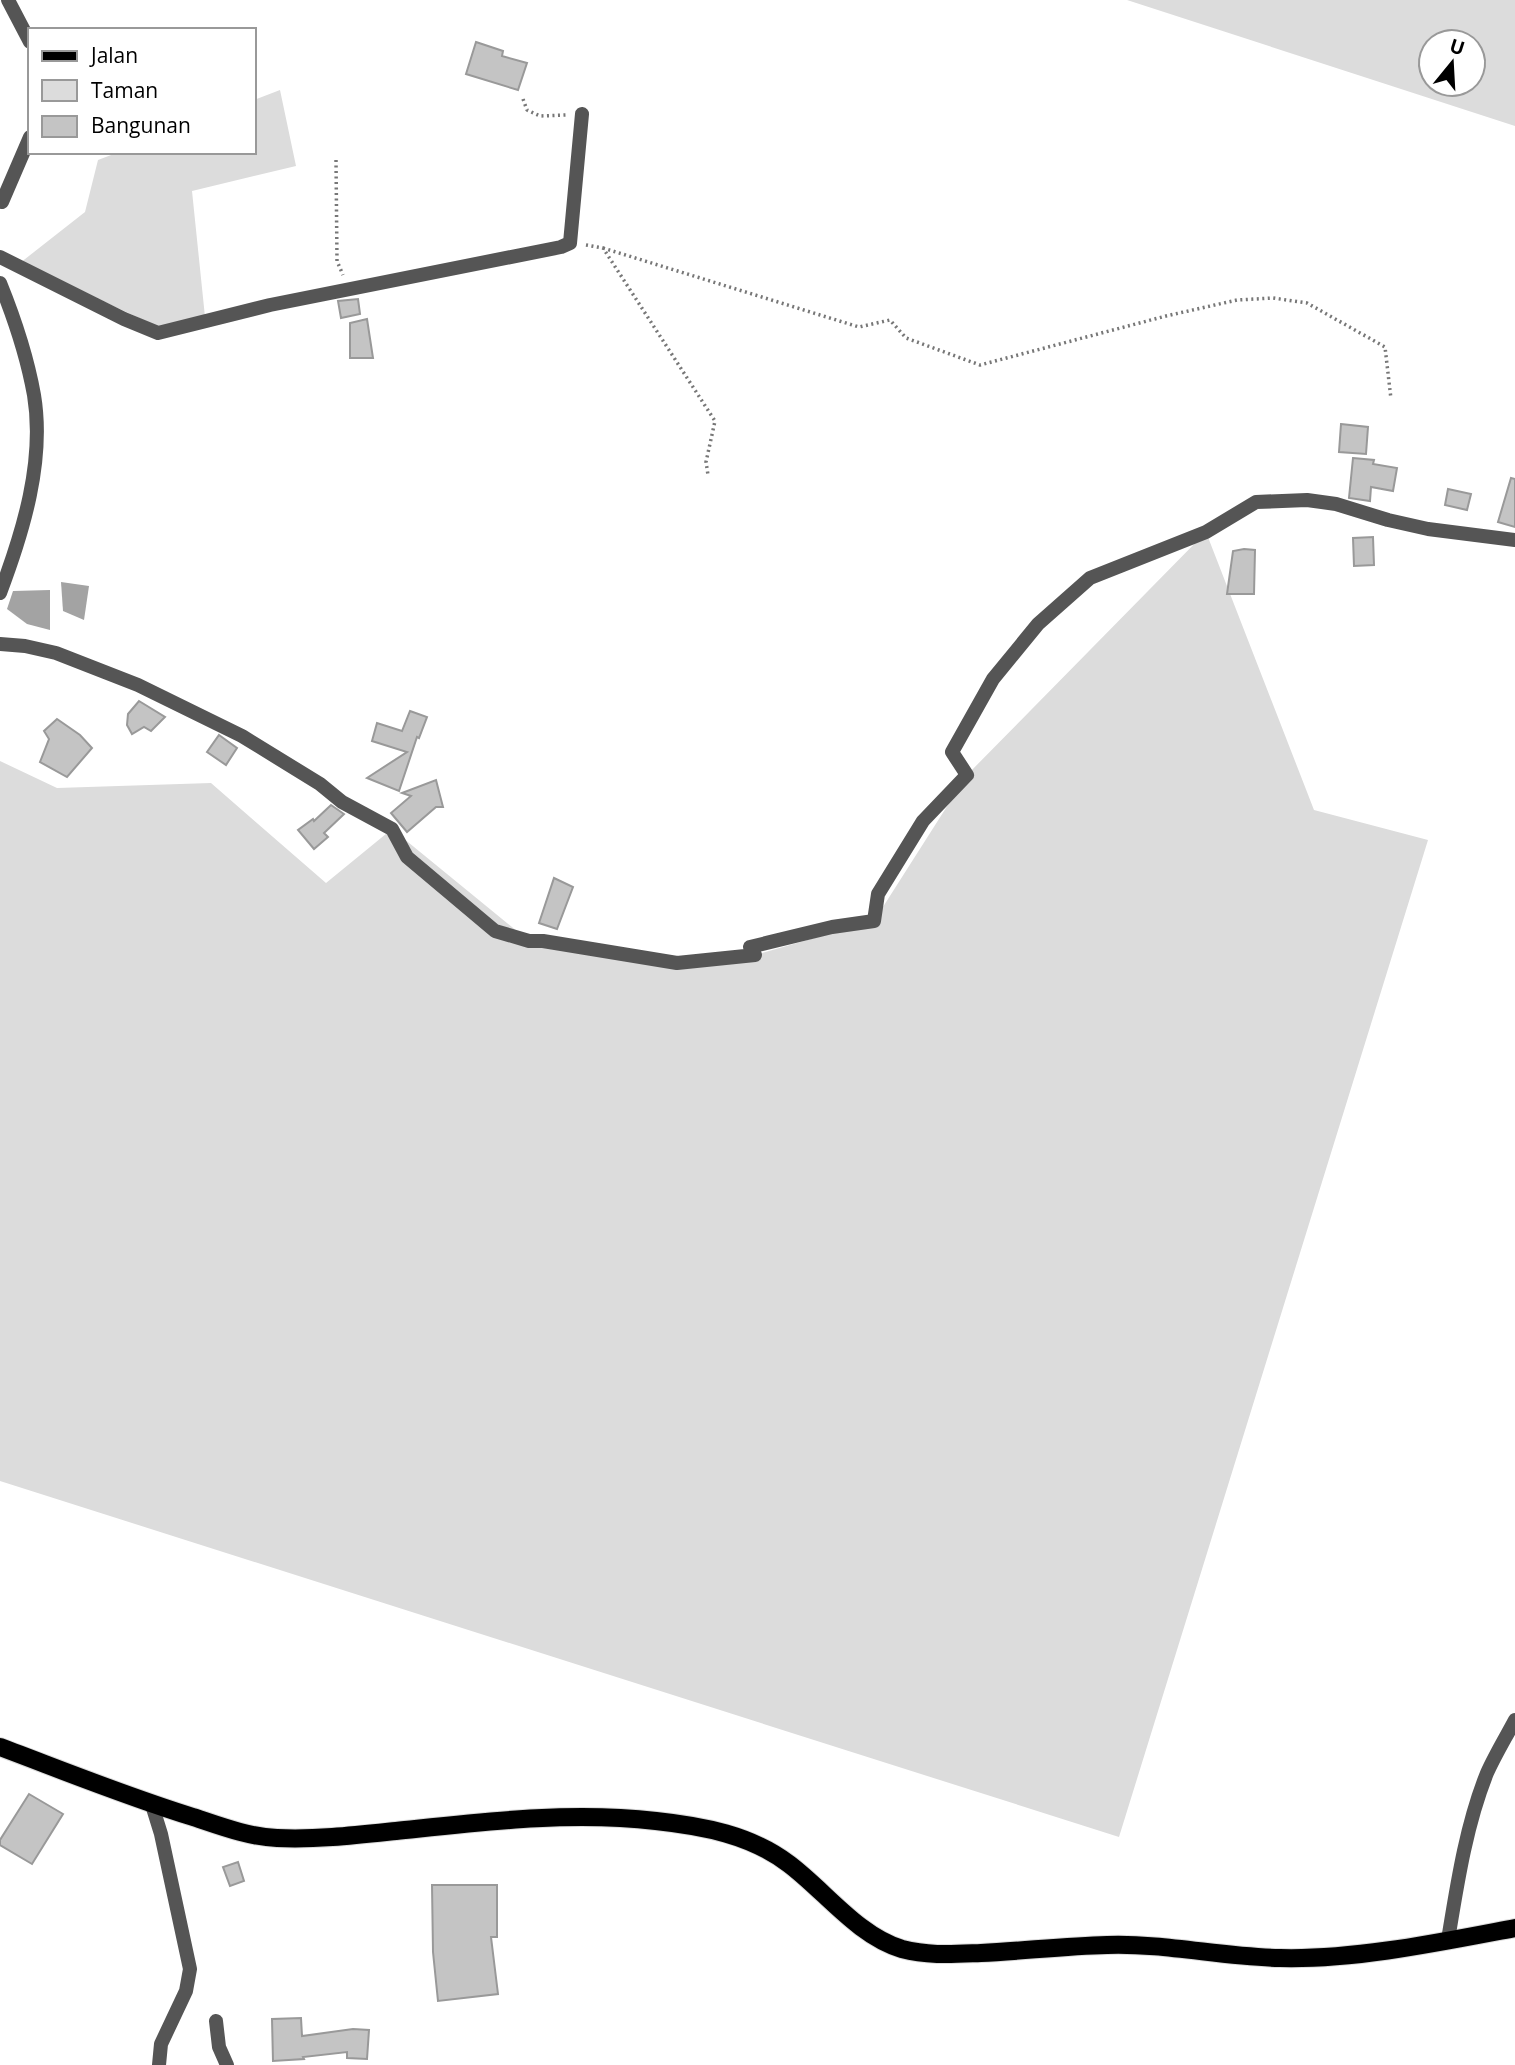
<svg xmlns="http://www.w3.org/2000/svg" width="1515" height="2065" viewBox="0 0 1515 2065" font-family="'Open Sans',sans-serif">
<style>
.green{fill:#dcdcdc;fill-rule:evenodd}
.water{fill:#a3a3a3}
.building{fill:#c4c4c4;stroke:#999;stroke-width:2}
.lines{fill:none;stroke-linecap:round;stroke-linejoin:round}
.primary-casing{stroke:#dbdbdb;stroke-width:20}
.path{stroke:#777;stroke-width:3.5;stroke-dasharray:2 3.5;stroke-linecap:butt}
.minor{stroke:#555;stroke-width:14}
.tertiary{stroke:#555;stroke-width:14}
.primary{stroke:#000;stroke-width:18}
</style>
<rect width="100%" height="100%" fill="#fff"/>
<!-- green -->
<g class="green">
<path d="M1127,0H1515V126ZM1431,42H1473V84H1431Z"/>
<polygon points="280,90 296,166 192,191 205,317 161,328 20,263 85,212 98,160 119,152 254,152 254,100"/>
<polygon points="1206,532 1314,810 1428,840 1119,1837 0,1481 0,761 57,788 211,783 326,883 392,829 529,941 676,963 755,955 874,921 967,775"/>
</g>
<!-- water -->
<g class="water">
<polygon points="61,582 89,586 84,620 63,611"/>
<polygon points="50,590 50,630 27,624 7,609 13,591"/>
</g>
<!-- building -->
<g class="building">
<polygon points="476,42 503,51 502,56 527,63 518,90 466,74"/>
<polygon points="358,299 360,314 341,318 338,301"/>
<polygon points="367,319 373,358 350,358 350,323"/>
<polygon points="1341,424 1368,427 1366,454 1339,452"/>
<polygon points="1353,458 1374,460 1373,464 1397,468 1393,491 1371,487 1370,501 1349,498"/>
<polygon points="1511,478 1515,479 1515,527 1498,522"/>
<polygon points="1448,489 1471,494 1467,510 1445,505"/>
<polygon points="1373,537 1374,565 1354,566 1353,538"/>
<polygon points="1244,549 1255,550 1254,594 1227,594 1233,551"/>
<polygon points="139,701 165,717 151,731 144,727 132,734 127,725 128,714"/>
<polygon points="410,711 427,717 419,738 417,737 399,791 367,778 407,752 372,741 377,723 402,731"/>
<polygon points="57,719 80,735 92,748 67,777 40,762 49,739 44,731"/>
<polygon points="219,735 237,748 226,765 207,752"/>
<polygon points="436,780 443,807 436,807 407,832 391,813 411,796 402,793"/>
<polygon points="331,805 344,814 324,833 328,837 314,849 298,830 313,819 314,821"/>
<polygon points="554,878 573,887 557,929 539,923"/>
<polygon points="29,1794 63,1814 32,1864 0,1845 0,1840"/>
<polygon points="238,1862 244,1881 230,1886 223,1867"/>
<polygon points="432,1885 497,1885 497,1937 491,1937 498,1994 438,2001 433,1952"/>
<polygon points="301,2018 302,2036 353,2029 369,2030 367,2059 347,2058 347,2052 303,2057 304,2059 273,2061 272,2019"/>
</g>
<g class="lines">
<defs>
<path id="primary" d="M0,1747C64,1771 128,1797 193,1817C220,1826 249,1837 277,1838C315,1840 358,1835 396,1831C482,1822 569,1811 656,1821C703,1826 751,1835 789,1864C825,1891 858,1936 902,1949C928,1956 954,1954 981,1953C1023,1951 1065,1946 1107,1945C1165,1943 1222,1957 1280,1958C1355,1960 1441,1942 1515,1928"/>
</defs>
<!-- primary casing -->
<use href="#primary" class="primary-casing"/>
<!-- path -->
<g class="path">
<polyline points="523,99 527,110 540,116 566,115"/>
<polyline points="336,160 337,261 343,275"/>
<polyline points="586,245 603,248 715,421 706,462 708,475"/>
<polyline points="603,248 859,327 890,320 906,338 980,365 1166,316 1237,300 1273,298 1307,303 1385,347 1391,399"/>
</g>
<!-- minor -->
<g class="minor">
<polyline points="8,0 30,42"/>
<polyline points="2,202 30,137"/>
<polyline points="0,257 124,319 158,333 270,305 561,247 570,243 582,114"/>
<polyline points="0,644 25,646 56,653 138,685 242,736 320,784 342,802 392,829 407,857 495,931 529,941 543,941 677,963 755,955 750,947 832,927 874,921 878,894 923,821 967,775 952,752 993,679 1038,624 1090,578 1206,532 1256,502 1307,500 1336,504 1388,520 1428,529 1515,540"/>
<polyline points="152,1805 161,1834 190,1969 186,1991 161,2044 159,2065"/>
<path d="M1448,1940C1457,1885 1466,1825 1487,1773C1495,1755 1506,1737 1515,1720"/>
<polyline points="216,2021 219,2047 227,2065"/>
</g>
<!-- tertiary -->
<path class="tertiary" d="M0,283C15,320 27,356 34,395C45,461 23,532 0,593"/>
<!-- primary -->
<use href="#primary" class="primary"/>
</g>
<!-- legend -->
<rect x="28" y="28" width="228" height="126" fill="#ffffff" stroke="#999999" stroke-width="2"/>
<rect x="42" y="51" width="35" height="10" fill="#000000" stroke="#999999" stroke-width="2"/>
<text x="91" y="63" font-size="21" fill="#000000">Jalan</text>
<rect x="42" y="80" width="35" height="21" fill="#dcdcdc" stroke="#999999" stroke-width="2"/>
<text x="91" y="98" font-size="21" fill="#000000">Taman</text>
<rect x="42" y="116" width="35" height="21" fill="#c4c4c4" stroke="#999999" stroke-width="2"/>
<text x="91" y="133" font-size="21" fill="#000000">Bangunan</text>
<!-- north arrow -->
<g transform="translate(1452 63) rotate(18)"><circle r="33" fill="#ffffff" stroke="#999999" stroke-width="2"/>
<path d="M0-5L12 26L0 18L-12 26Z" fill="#000000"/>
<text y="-10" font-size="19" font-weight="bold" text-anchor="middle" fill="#000000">U</text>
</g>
</svg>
